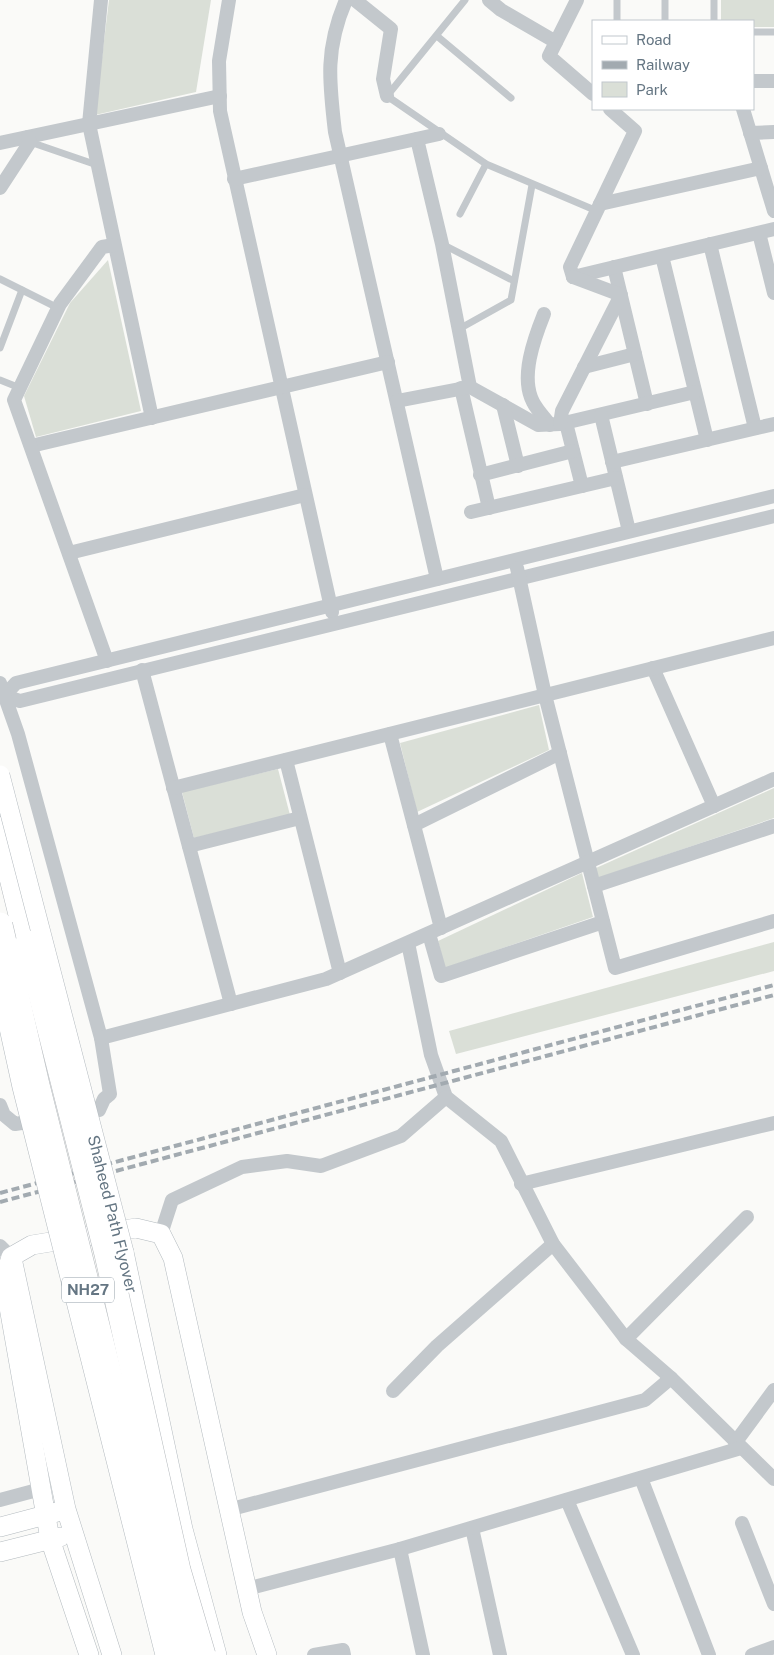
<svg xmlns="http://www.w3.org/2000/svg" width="774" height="1655" viewBox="0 0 774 1655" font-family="'Public Sans',sans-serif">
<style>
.green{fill:#dadfd7}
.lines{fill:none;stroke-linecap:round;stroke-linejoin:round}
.secondary-casing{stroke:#b3babf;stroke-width:20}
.highway-casing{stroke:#b4b9bd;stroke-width:26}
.lane{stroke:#c3c8cc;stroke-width:7}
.street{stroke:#c3c8cc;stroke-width:14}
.secondary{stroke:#fff;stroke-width:19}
.highway{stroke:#fff;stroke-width:25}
.rail{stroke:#a2aab0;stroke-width:4;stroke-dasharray:8 4;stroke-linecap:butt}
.secondary-bridge-casing{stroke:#b3babf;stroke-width:20;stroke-linecap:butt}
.highway-bridge-casing{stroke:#b4b9bd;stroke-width:26;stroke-linecap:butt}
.secondary-bridge{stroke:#fff;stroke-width:19}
.highway-bridge{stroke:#fff;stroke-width:25}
.labels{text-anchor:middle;stroke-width:5;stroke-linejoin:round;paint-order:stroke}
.shield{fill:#fff;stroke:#939fa8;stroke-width:1}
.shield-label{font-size:15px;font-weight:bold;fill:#657683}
.street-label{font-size:16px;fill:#657683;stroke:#fff}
</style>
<rect width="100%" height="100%" fill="#fafaf8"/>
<!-- green -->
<g class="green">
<polygon points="109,0 211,0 196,92 95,115"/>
<polygon points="721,0 774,0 774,27 753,27 753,21 721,21"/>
<polygon points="108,260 141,411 36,437 24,396 70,303"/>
<polygon points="539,705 549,750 417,812 400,743"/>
<polygon points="278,769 290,815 194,838 182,792"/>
<polygon points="774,788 774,818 598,878 596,868"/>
<polygon points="582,873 593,917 445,968 438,941"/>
<polygon points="774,942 774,971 456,1054 449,1031"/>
</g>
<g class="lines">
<defs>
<g id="secondary">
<polyline points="124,1252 183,1529 217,1655"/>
<polyline points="13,1263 66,1509 112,1655"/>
<polyline points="0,1527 57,1512"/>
<polyline points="0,1552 60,1537"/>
<polyline points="89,1655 50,1539 4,1279 11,1257 32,1245 136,1228 161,1234 173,1258 252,1612 267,1655"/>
</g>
<polyline id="highway" points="0,829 28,943"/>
</defs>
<!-- secondary casing -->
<use href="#secondary" class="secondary-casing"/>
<!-- highway casing -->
<use href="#highway" class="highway-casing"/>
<!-- lane -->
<g class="lane">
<polyline points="465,0 387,96 486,164 597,211"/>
<polyline points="617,0 617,21"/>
<polyline points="665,0 665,21"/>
<polyline points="714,0 714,21"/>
<polyline points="753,32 774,32"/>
<polyline points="437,36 511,98"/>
<polyline points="30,142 97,165"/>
<polyline points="460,214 486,164"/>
<polyline points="442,244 514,281"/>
<polyline points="0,279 58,308"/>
<polyline points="459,329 511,300 532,185"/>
<polyline points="0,348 22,290"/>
<polyline points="0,380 20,388"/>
</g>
<!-- street -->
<g class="street">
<polyline points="101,0 89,124 152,418"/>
<polyline points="229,0 219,61 220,111 332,612"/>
<path d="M346,0C325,49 329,81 335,132L437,579"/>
<polyline points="355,0 391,29 383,79 387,96"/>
<polyline points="489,0 501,10 556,42"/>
<polyline points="577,0 549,56 593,94"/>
<polyline points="753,81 774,81"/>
<polyline points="743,109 774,211"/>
<polyline points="750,133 774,132"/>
<polyline points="417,139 442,244 470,387"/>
<polyline points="0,143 220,96"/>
<polyline points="234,179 439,134"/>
<polyline points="0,188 30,142 28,137"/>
<polyline points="600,204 761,168"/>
<polyline points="759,233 774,293"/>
<polyline points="710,244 755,428"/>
<polyline points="662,256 707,440"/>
<polyline points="614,267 647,404"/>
<polyline points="573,277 774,229"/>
<polyline points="573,277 570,267 635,131 610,109"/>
<path d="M544,314C534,339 520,377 533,402C537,410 544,417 550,425"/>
<polyline points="584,367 635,354"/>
<polyline points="461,388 489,508"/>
<polyline points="397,401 470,387 538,425 560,424 695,392"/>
<polyline points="503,405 518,466"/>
<polyline points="601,415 629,531"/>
<polyline points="566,423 582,486"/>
<polyline points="560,424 562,411 621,295 573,277"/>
<polyline points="31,446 388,362"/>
<polyline points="612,462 774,424"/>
<polyline points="480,475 573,451"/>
<polyline points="774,496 16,683 4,696 20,701 774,516"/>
<polyline points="471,512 616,478"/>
<polyline points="69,553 305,495"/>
<polyline points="517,568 545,695 615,968 774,921"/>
<polyline points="107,661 14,400 60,304 102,247 114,245"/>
<polyline points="653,668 714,806"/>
<polyline points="142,670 231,1004"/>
<polyline points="0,683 18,734 101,1038 110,1094 104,1099 99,1110 78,1113"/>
<polyline points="390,734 441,928"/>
<polyline points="286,760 340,973"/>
<polyline points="173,788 774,638"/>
<polyline points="414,825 560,753"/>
<polyline points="189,846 300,818"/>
<polyline points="594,886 774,826"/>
<polyline points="429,934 441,976 603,922"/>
<polyline points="408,943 431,1055 446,1097 501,1141 553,1244 626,1339 671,1378 774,1479"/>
<polyline points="101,1038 326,979 774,779"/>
<polyline points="0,1105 4,1115 15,1124 40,1120"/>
<polyline points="521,1184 774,1123"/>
<polyline points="161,1234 172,1200 242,1167 287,1161 321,1166 401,1136 446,1097"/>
<polyline points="0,1246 11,1257"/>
<polyline points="626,1339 747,1217"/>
<polyline points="393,1391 437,1346 553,1244"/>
<polyline points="735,1443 774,1390"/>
<polyline points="641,1478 709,1655"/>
<polyline points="0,1500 41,1489"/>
<polyline points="567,1500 633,1655"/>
<polyline points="228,1510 645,1400 671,1378"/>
<polyline points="742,1523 774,1604"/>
<polyline points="472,1528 500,1655"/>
<polyline points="400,1549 741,1448"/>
<polyline points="246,1589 400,1549 423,1655"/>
<polyline points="314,1655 343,1650 344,1655"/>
<polyline points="752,1655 774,1647"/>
</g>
<!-- secondary -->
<use href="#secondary" class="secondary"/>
<!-- highway -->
<use href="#highway" class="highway"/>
<!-- rail -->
<g class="rail">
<polyline points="0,1193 774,985"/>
<polyline points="0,1202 774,995"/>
</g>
<defs>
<g id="secondary-bridge">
<polyline points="0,775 124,1252"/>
<polyline points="0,987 22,1087 165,1655"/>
</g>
<g id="highway-bridge">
<polyline points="0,925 37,1085 166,1602 181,1655"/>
<polyline points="28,943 107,1254 178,1570 203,1655"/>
</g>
</defs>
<!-- secondary-bridge casing -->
<use href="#secondary-bridge" class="secondary-bridge-casing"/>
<!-- highway-bridge casing -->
<use href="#highway-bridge" class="highway-bridge-casing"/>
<!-- secondary-bridge -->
<use href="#secondary-bridge" class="secondary-bridge"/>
<!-- highway-bridge -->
<use href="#highway-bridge" class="highway-bridge"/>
</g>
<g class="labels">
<!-- shield labels -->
<rect class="shield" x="62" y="1277.5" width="52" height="25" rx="4"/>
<g class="shield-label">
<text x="88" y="1295">NH27</text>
</g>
<!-- street labels -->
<g class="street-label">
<text transform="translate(113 1214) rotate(76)" y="6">Shaheed Path Flyover</text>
</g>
</g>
<!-- legend -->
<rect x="592" y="20" width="162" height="90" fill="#ffffff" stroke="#c1c8cd"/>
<rect x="602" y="36" width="25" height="8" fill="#ffffff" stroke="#c1c8cd"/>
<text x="636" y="45" font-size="15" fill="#657683">Road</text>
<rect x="602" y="61" width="25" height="8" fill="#a2aab0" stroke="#c1c8cd"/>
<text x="636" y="70" font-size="15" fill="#657683">Railway</text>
<rect x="602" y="82" width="25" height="15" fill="#dadfd7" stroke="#c1c8cd"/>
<text x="636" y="95" font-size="15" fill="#657683">Park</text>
</svg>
